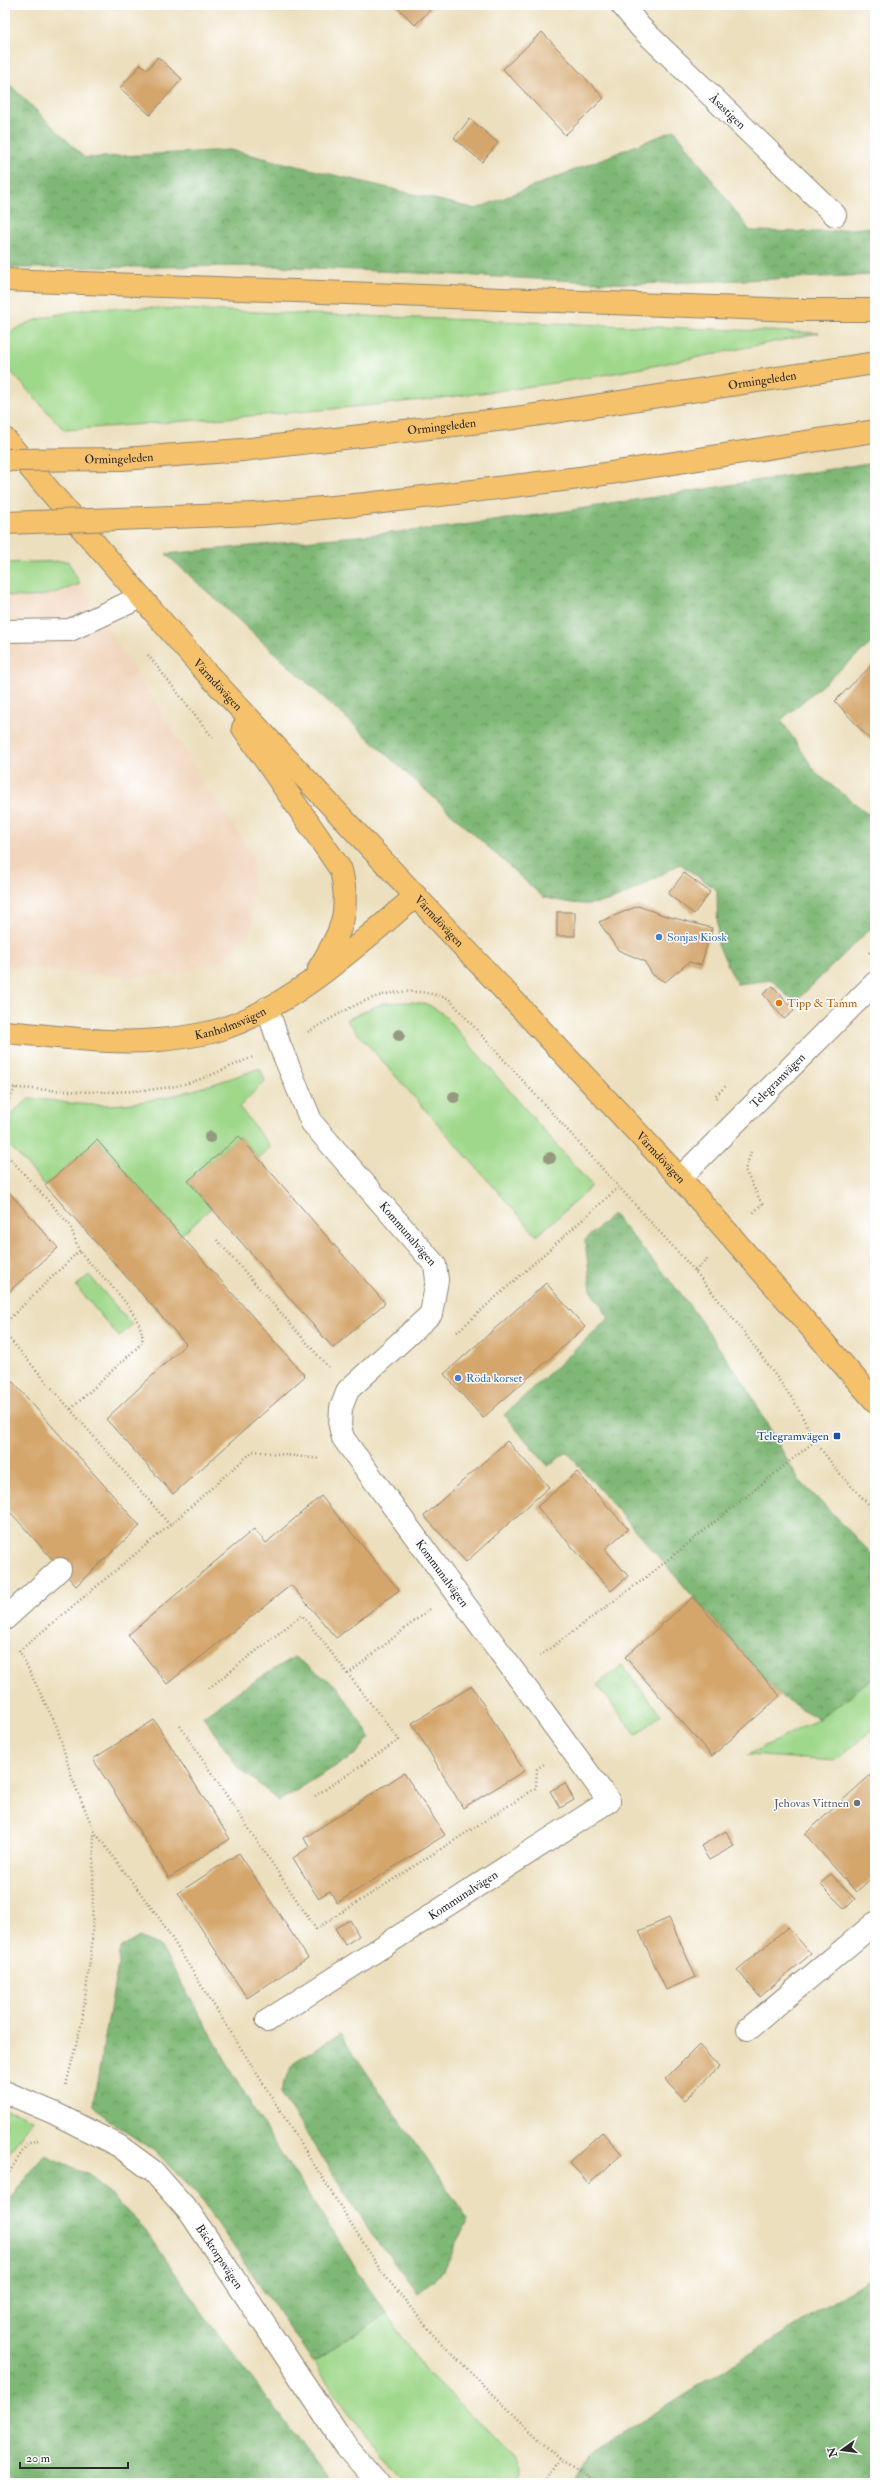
<svg xmlns="http://www.w3.org/2000/svg" width="880" height="2488" viewBox="0 0 880 2488" font-family="'IM FELL Double Pica',serif">
<style>
.built{fill:#f1d5bd}
.green{fill:#9fd88a;stroke:#65825a}
.forest{fill:url(#forest-crowns);stroke:#557250}
.park{fill:url(#park-crowns);stroke:#65825a}
.building{fill:#d4a66c}
.lines{fill:none;stroke-linecap:round;stroke-linejoin:round}
.minor-casing{stroke:#8c8574;stroke-width:24}
.major-casing{stroke:#8c8574;stroke-width:24}
.path{stroke:#8c8574;stroke-width:2.5;stroke-dasharray:1 3;stroke-linecap:butt}
.minor{stroke:#fff;stroke-width:22}
.major{stroke:#f5c16b;stroke-width:22}
.major-bridge-casing{stroke:#8c8574;stroke-width:24;stroke-linecap:butt}
.major-bridge{stroke:#f5c16b;stroke-width:22}
.tree{fill:#95997d}
.shop-dot{fill:#3f7fe0;stroke:#fff;stroke-width:1.5}
.food-dot{fill:#e8710a;stroke:#fff;stroke-width:1.5}
.transit-dot{fill:#1a4fb4;stroke:#fff;stroke-width:1.5}
.worship-dot{fill:#6b7280;stroke:#fff;stroke-width:1.5}
.labels{text-anchor:middle;stroke-width:3;stroke-linejoin:round;paint-order:stroke}
.street-label{font-size:12px;fill:#2b2b2b;stroke:#fff}
.shop-label{font-size:12px;fill:#366cbe;stroke:#fff;text-anchor:start}
.food-label{font-size:12px;fill:#c56008;stroke:#fff;text-anchor:start}
.transit-label{font-size:12px;fill:#164399;stroke:#fff;text-anchor:end}
.worship-label{font-size:12px;fill:#5b616d;stroke:#fff;text-anchor:end}
</style>
<defs>
<pattern id="forest-crowns" width="20" height="18" patternUnits="userSpaceOnUse"><rect width="20" height="18" fill="#7fb876"/><path d="M2 6a3 3 0 1 1 6 0M12 15a3 3 0 1 1 6 0" fill="none" stroke="#689661"/></pattern>
<pattern id="park-crowns" width="20" height="18" patternUnits="userSpaceOnUse"><rect width="20" height="18" fill="#9fd88a"/><path d="M2 6a3 3 0 1 1 6 0M12 15a3 3 0 1 1 6 0" fill="none" stroke="#89ba77"/></pattern>
</defs>
<rect width="100%" height="100%" fill="#fff"/>
<filter id="ink" filterUnits="userSpaceOnUse"><feTurbulence type="fractalNoise" baseFrequency=".025" numOctaves="2"/><feDisplacementMap in="SourceGraphic" scale="8" xChannelSelector="R" yChannelSelector="G"/><feConvolveMatrix kernelMatrix="1 2 1 2 8 2 1 2 1" color-interpolation-filters="sRGB"/></filter>
<filter id="wash" filterUnits="userSpaceOnUse"><feTurbulence type="fractalNoise" baseFrequency=".012" numOctaves="4" result="noise"/><feDisplacementMap in="SourceGraphic" scale="16" xChannelSelector="R" yChannelSelector="G"/><feGaussianBlur stdDeviation="0.9" result="paint"/><feColorMatrix in="noise" values="0 0 0 0 0 0 0 0 0 0 0 0 0 0 0 0 0 1.4 0 .05"/><feComposite in="paint" operator="in"/></filter>
<g filter="url(#wash)">
<rect width="100%" height="100%" fill="#ecdfbd"/>
<!-- built -->
<polygon class="built" points="80,584 191,760 204,785 254,855 251,932 222,960 180,973 128,977 5,966 5,595 29,598 54,594"/>
<!-- green -->
<g class="green">
<path d="M95,308H148L819,333C742,348 664,365 586,378C413,406 238,417 64,430L5,365V336C30,317 64,313 95,308Z"/>
<path d="M68,561L80,584C50,595 37,600 5,595V563Z"/>
<polygon points="412,1002 427,1004 442,1013 592,1186 537,1236 346,1020 383,1003"/>
<path d="M260,1068L265,1081L239,1107L271,1147L259,1158L239,1136L188,1181L211,1208L181,1235L97,1140L45,1185L8,1144L13,1112L30,1098C50,1100 70,1104 91,1105C150,1107 206,1087 260,1068Z"/>
<polygon points="89,1275 132,1325 119,1337 76,1286"/>
<polygon points="875,1677 875,1727 836,1761 747,1755 819,1719"/>
<polygon points="9,2110 33,2120 5,2158 5,2111"/>
<polygon points="386,2314 425,2370 516,2459 517,2476 513,2483 409,2483 356,2423 313,2362"/>
</g>
<!-- forest -->
<g class="forest">
<polygon points="5,80 85,158 230,150 476,209 675,130 750,231 820,232 875,227 875,275 637,284 278,266 5,268"/>
<path d="M875,462V640L781,720L817,774L875,819V924L794,1003L772,980L737,984L718,945L717,890L680,864C651,879 617,906 582,904C569,903 555,900 543,897L166,554L441,528L560,512Z"/>
<polygon points="613,1214 682,1295 746,1386 798,1479 875,1557 875,1677 819,1719 780,1696 567,1452 548,1466 504,1415 609,1318 591,1290 585,1240"/>
<polygon points="294,1657 338,1687 370,1737 357,1753 279,1801 237,1766 203,1716 239,1691"/>
<polygon points="139,1937 160,1946 264,2127 386,2314 313,2362 198,2195 153,2150 109,2121 93,2104 121,1948"/>
<polygon points="340,2034 468,2219 444,2271 417,2293 370,2231 280,2093 294,2062"/>
<polygon points="44,2155 89,2174 145,2229 196,2304 330,2483 5,2483 5,2205"/>
<polygon points="875,2276 875,2483 574,2483 591,2453"/>
</g>
<!-- park -->
<polygon class="park" points="622,1665 661,1715 636,1735 597,1685"/>
<g id="blocks">
<!-- building -->
<g class="building">
<polygon points="395,5 435,5 415,25"/>
<polygon points="542,32 604,98 565,135 503,69"/>
<polygon points="158,57 182,79 150,115 120,88 141,64 147,70"/>
<polygon points="470,119 498,143 482,162 454,138"/>
<polygon points="875,662 875,745 835,701"/>
<polygon points="684,873 710,892 694,914 668,894"/>
<polygon points="638,906 663,915 712,928 701,965 689,962 665,982 653,975 644,961 618,950 599,922"/>
<rect x="557" y="912" width="18" height="24"/>
<polygon points="773,986 794,1011 784,1019 763,994"/>
<polygon points="239,1136 385,1303 333,1348 188,1181"/>
<polygon points="97,1140 305,1376 173,1494 106,1419 186,1344 45,1185"/>
<polygon points="9,1192 58,1248 5,1295 5,1196"/>
<polygon points="546,1283 585,1327 483,1418 444,1374"/>
<polygon points="5,1373 140,1526 76,1586 5,1506"/>
<polygon points="507,1441 549,1487 466,1562 424,1516"/>
<polygon points="577,1472 628,1529 605,1549 628,1576 611,1591 537,1507"/>
<polygon points="321,1496 399,1590 336,1638 291,1585 167,1684 128,1635 254,1529 266,1543"/>
<polygon points="693,1597 780,1696 712,1756 625,1657"/>
<polygon points="472,1686 524,1771 463,1808 412,1723"/>
<polygon points="154,1720 230,1839 169,1878 93,1759"/>
<polygon points="875,1771 875,1875 856,1892 805,1834"/>
<polygon points="404,1773 445,1835 337,1903 330,1891 318,1898 293,1858 309,1847 304,1838"/>
<polygon points="565,1783 574,1800 560,1808 550,1791"/>
<polygon points="726,1831 734,1846 709,1860 701,1846"/>
<polygon points="239,1853 308,1958 247,1998 178,1893"/>
<polygon points="831,1874 855,1899 845,1909 820,1884"/>
<polygon points="669,1918 696,1977 666,1990 639,1931"/>
<polygon points="350,1920 359,1936 345,1945 335,1928"/>
<polygon points="788,1927 811,1954 760,1997 737,1970"/>
<polygon points="699,2045 719,2067 685,2100 665,2079"/>
<polygon points="602,2132 622,2154 589,2184 569,2162"/>
</g>
</g>
</g>
<g filter="url(#ink)">
<use href="#blocks" fill-opacity="0" stroke="#8c8574" stroke-width="1"/>
<g class="lines">
<defs>
<g id="minor">
<path id="s1" d="M622,5L641,28L835,215"/>
<polyline points="5,631 70,630 141,597"/>
<path id="s2" d="M267,1008L280,1046L312,1123L435,1265L437,1280L431,1314L348,1390L341,1408L340,1426L343,1438L609,1801L267,2021"/>
<path id="s3" d="M680,1178L875,983"/>
<polyline points="5,1619 60,1569"/>
<polyline points="748,2029 875,1923"/>
<path id="s4" d="M5,2092L54,2113L119,2146L153,2171L191,2214L345,2445L378,2483"/>
</g>
<g id="major">
<polyline points="5,280 794,310 875,310"/>
<path id="s5" d="M5,439L202,668L680,1178L875,1401"/>
<path id="s6" d="M242,450L515,418L875,363"/>
<polyline points="256,514 366,504 579,478 875,431"/>
<path d="M243,728L341,870C351,913 341,933 319,968"/>
<path id="s7" d="M5,1032C56,1036 109,1045 159,1040C180,1038 205,1035 225,1028C298,1002 357,945 416,896"/>
</g>
</defs>
<!-- minor casing -->
<use href="#minor" class="minor-casing"/>
<!-- major casing -->
<use href="#major" class="major-casing"/>
<!-- path -->
<g class="path">
<polyline points="148,655 213,738"/>
<polyline points="869,953 875,946"/>
<path d="M308,1032C341,1013 376,988 417,992C427,992 438,996 448,998L695,1271L740,1327L794,1401L815,1441L839,1473L875,1511"/>
<path d="M5,1087C61,1091 120,1096 176,1086C202,1081 228,1067 253,1057"/>
<polyline points="717,1098 715,1096 726,1086"/>
<polyline points="5,1106 16,1087"/>
<polyline points="751,1152 745,1170 762,1204 752,1214"/>
<polyline points="5,1153 70,1225 79,1251 8,1320 7,1336 170,1525"/>
<polyline points="217,1240 328,1367"/>
<polyline points="695,1271 709,1257"/>
<polyline points="457,1332 619,1187"/>
<path d="M71,1409L142,1343C148,1317 96,1271 79,1251"/>
<polyline points="19,1650 57,1727 72,1778 94,1831 159,1918 381,2271 435,2337 559,2459 600,2483"/>
<polyline points="19,1651 170,1525 253,1451 320,1459"/>
<polyline points="540,1656 649,1575 815,1441"/>
<polyline points="209,1688 302,1615 348,1674"/>
<polyline points="180,1726 316,1929 536,1788 537,1769 544,1764"/>
<polyline points="315,1796 399,1740 348,1674 431,1608"/>
<polyline points="66,2085 82,2021 92,1945 94,1831"/>
<polyline points="5,2179 27,2144 38,2140"/>
<polyline points="544,2483 559,2459"/>
</g>
<!-- minor -->
<use href="#minor" class="minor"/>
<!-- major -->
<use href="#major" class="major"/>
<defs>
<g id="major-bridge">
<path id="s8" d="M5,460L123,459L242,450"/>
<polyline points="5,523 256,514"/>
</g>
</defs>
<!-- major-bridge casing -->
<use href="#major-bridge" class="major-bridge-casing"/>
<!-- major-bridge -->
<use href="#major-bridge" class="major-bridge"/>
</g>
<!-- trees -->
<g class="tree">
<circle cx="399" cy="1035" r="6"/>
<circle cx="454" cy="1097" r="6"/>
<circle cx="210" cy="1137" r="6"/>
<circle cx="550" cy="1158" r="6"/>
</g>
</g>
<!-- markers -->
<g class="shop-dot">
<circle cx="659" cy="937" r="4"/>
<circle cx="458" cy="1378" r="4"/>
</g>
<circle class="food-dot" cx="779" cy="1003" r="4"/>
<rect class="transit-dot" x="833" y="1432" width="8" height="8" rx="2"/>
<circle class="worship-dot" cx="857" cy="1803" r="4"/>
<g class="labels">
<!-- street labels -->
<g class="street-label">
<text dy="4" stroke="none"><textPath href="#s1" startOffset="150">Åsastigen</textPath></text>
<text dy="4" stroke="none"><textPath href="#s6" startOffset="525">Ormingeleden</textPath></text>
<text dy="4" stroke="none"><textPath href="#s6" startOffset="201">Ormingeleden</textPath></text>
<text dy="4" stroke="none"><textPath href="#s8" startOffset="114">Ormingeleden</textPath></text>
<text dy="4" stroke="none"><textPath href="#s5" startOffset="325">Värmdövägen</textPath></text>
<text dy="4" stroke="none"><textPath href="#s5" startOffset="649">Värmdövägen</textPath></text>
<text dy="4" stroke="none"><textPath href="#s7" startOffset="228">Kanholmsvägen</textPath></text>
<text dy="4" stroke="none"><textPath href="#s3" startOffset="138">Telegramvägen</textPath></text>
<text dy="4" stroke="none"><textPath href="#s5" startOffset="973">Värmdövägen</textPath></text>
<text dy="4" stroke="none"><textPath href="#s2" startOffset="270">Kommunalvägen</textPath></text>
<text dy="4" stroke="none"><textPath href="#s2" startOffset="691">Kommunalvägen</textPath></text>
<text transform="translate(463 1895) rotate(-33)" y="4">Kommunalvägen</text>
<text dy="4" stroke="none"><textPath href="#s4" startOffset="277">Bäcktorpsvägen</textPath></text>
</g>
<!-- shop labels -->
<g class="shop-label">
<text x="667" y="941">Sonjas Kiosk</text>
<text x="466" y="1382">Röda korset</text>
</g>
<!-- food labels -->
<g class="food-label">
<text x="787" y="1007">Tipp &amp; Tamm</text>
</g>
<!-- transit labels -->
<g class="transit-label">
<text x="829" y="1440">Telegramvägen</text>
</g>
<!-- worship labels -->
<g class="worship-label">
<text x="849" y="1807">Jehovas Vittnen</text>
</g>
</g>
<!-- margin -->
<rect width="880" height="2488" fill="none" stroke="#fff" stroke-width="20"/>
<!-- north arrow -->
<g transform="translate(842 2450) rotate(256)" stroke="#ffffff" stroke-width="3" paint-order="stroke">
<path d="M0-3L7 15L0 10L-7 15Z" fill="#2b2b2b"/>
<text y="-6" font-size="11" font-weight="bold" text-anchor="middle" fill="#2b2b2b">N</text>
</g>
<!-- scale -->
<path d="M20 2462v6h108v-6" fill="none" stroke="#2b2b2b" stroke-width="2"/>
<text x="26" y="2462" font-size="12" fill="#2b2b2b" stroke="#ffffff" stroke-width="3" paint-order="stroke">20 m</text>
</svg>
